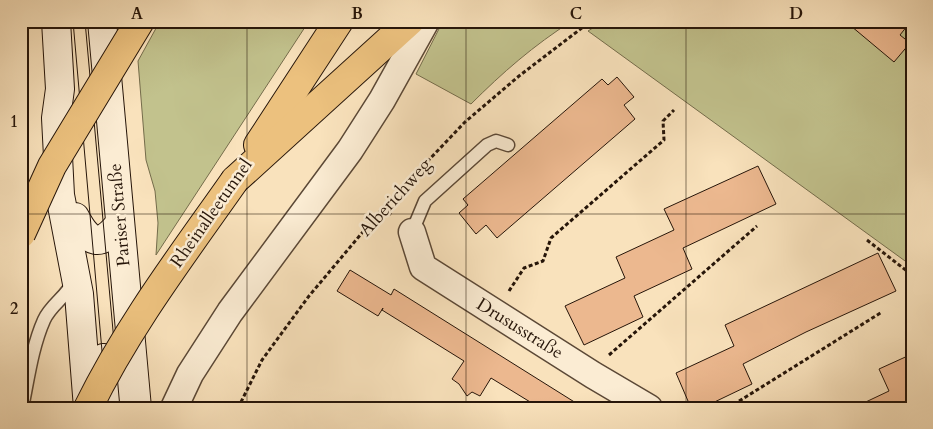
<svg xmlns="http://www.w3.org/2000/svg" width="933" height="429" viewBox="0 0 933 429" font-family="Cardo,serif">
<style>
.green{fill:#c2c28d;stroke:#746c4b}
.building{fill:#ecb88f;stroke:#261509}
.lines{fill:none;stroke-linecap:round;stroke-linejoin:round}
.lane-casing{stroke:#5b4836;stroke-width:15}
.street-casing{stroke:#5b4836;stroke-width:29}
.secondary-casing{stroke:#261509;stroke-width:30}
.highway-casing{stroke:#261509;stroke-width:30}
.path{stroke:#261509;stroke-width:3;stroke-dasharray:4 2.5;stroke-linecap:butt}
.lane{stroke:#fbecd3;stroke-width:12}
.street{stroke:#fbecd3;stroke-width:26}
.secondary{stroke:#fbecd3;stroke-width:28}
.highway{stroke:#ecc17e;stroke-width:28}
.tram{stroke:#261509;stroke-width:1}
.highway-bridge-casing{stroke:#261509;stroke-width:30;stroke-linecap:butt}
.highway-bridge{stroke:#ecc17e;stroke-width:28}
.grid{fill:none;stroke:#261509;stroke-width:1;stroke-opacity:0.55}
.labels{text-anchor:middle;stroke-width:5;stroke-linejoin:round;paint-order:stroke}
.street-label{font-size:18px;fill:#261509;stroke:#fbecd3}
.neatline{fill:none;stroke:#261509;stroke-width:2}
.grid-label{font-size:16px;text-anchor:middle;font-weight:bold;fill:#261509}
</style>
<rect width="100%" height="100%" fill="#f9e2bc"/>
<filter id="stains"><feTurbulence type="fractalNoise" baseFrequency=".004" numOctaves="4"/><feColorMatrix values="0 0 0 0 .2 0 0 0 0 .09 0 0 0 0 .02 0 0 0 .5 -.17"/></filter>
<radialGradient id="worn" r=".72"><stop offset=".6" stop-color="#630" stop-opacity="0"/><stop offset="1" stop-color="#630" stop-opacity=".3"/></radialGradient>
<!-- green -->
<g class="green">
<polygon points="160,21 309,21 156,255 158,223 155,191 146,160 138,61"/>
<path d="M443,21H572C534,45 502,73 471,104L416,74Z"/>
<polygon points="604,21 912,21 912,266 588,31"/>
</g>
<!-- building -->
<g class="building">
<polygon points="845,21 911,21 900,35 910,43 894,62"/>
<polygon points="617,77 634,97 624,105 635,119 497,238 486,225 476,234 459,213 468,205 463,199 602,79 608,85"/>
<polygon points="758,166 776,204 683,248 692,269 634,296 643,317 584,345 565,306 625,278 616,257 674,230 664,209"/>
<polygon points="878,253 896,291 806,332 743,364 752,384 702,408 691,408 676,373 734,346 725,325"/>
<polygon points="350,270 391,295 394,289 584,408 540,408 491,378 480,396 472,392 467,396 459,384 452,379 464,361 382,310 383,308 378,316 337,291"/>
<polygon points="912,354 912,408 853,408 889,391 879,369"/>
</g>
<g class="lines">
<defs>
<g id="lane">
<polyline points="412,232 425,201 487,145 496,141 508,145"/>
<path d="M22,408C28,379 32,347 44,320C51,304 68,296 74,280"/>
</g>
<g id="street">
<polyline points="412,232 423,267 593,375 649,408"/>
<polyline points="174,408 190,374 230,312 350,150 382,100 426,21"/>
</g>
<g id="secondary">
<polyline points="56,21 60,89 56,118 60,195 79,294 88,408"/>
<polyline points="102,21 137,408"/>
<path d="M75,217C90,245 100,248 120,223"/>
<path d="M104,358C106,377 107,392 120,408"/>
</g>
<g id="highway">
<polyline points="258,145 339,21"/>
<polyline points="235,180 410,21"/>
</g>
</defs>
<!-- lane casing -->
<use href="#lane" class="lane-casing"/>
<!-- street casing -->
<use href="#street" class="street-casing"/>
<!-- secondary casing -->
<use href="#secondary" class="secondary-casing"/>
<!-- highway casing -->
<use href="#highway" class="highway-casing"/>
<!-- path -->
<g class="path">
<polyline points="383,208 392,216"/>
<polyline points="867,240 912,275"/>
<polyline points="509,291 524,268 543,261 551,238 664,140 663,121 674,110"/>
<polyline points="609,355 757,226"/>
<polyline points="238,408 262,360 309,296 383,208 465,122 519,76 591,21"/>
<polyline points="728,408 882,312"/>
</g>
<!-- lane -->
<use href="#lane" class="lane"/>
<!-- street -->
<use href="#street" class="street"/>
<!-- secondary -->
<use href="#secondary" class="secondary"/>
<!-- highway -->
<use href="#highway" class="highway"/>
<!-- tram -->
<g class="tram">
<polyline points="73,21 107,408"/>
<polyline points="85,21 120,408"/>
</g>
<defs>
<g id="highway-bridge">
<polyline points="21,234 52,166 140,21"/>
<path d="M88,408C128,326 183,254 235,180"/>
</g>
</defs>
<!-- highway-bridge casing -->
<use href="#highway-bridge" class="highway-bridge-casing"/>
<!-- highway-bridge -->
<use href="#highway-bridge" class="highway-bridge"/>
</g>
<!-- grid -->
<path class="grid" d="M247,21V408M466,21V408M686,21V408M21,214H912"/>
<g class="labels">
<!-- street labels -->
<g class="street-label">
<text transform="translate(395 197) rotate(-48)" y="6">Alberichweg</text>
<text transform="translate(211 213) rotate(-55)" y="6">Rheinalleetunnel</text>
<text transform="translate(119 215) rotate(-95)" y="6">Pariser Straße</text>
<text transform="translate(520 328) rotate(32)" y="6">Drususstraße</text>
</g>
</g>
<!-- margin -->
<rect width="933" height="429" fill="none" stroke="#f9e2bc" stroke-width="55"/>
<rect x="28" y="28" width="878" height="374" class="neatline"/>
<g class="grid-label">
<text x="137" y="19">A</text>
<text x="357" y="19">B</text>
<text x="576" y="19">C</text>
<text x="796" y="19">D</text>
<text x="14" y="127">1</text>
<text x="14" y="314">2</text>
</g>
<rect width="100%" height="100%" filter="url(#stains)"/>
<rect width="100%" height="100%" fill="url(#worn)"/>
</svg>
